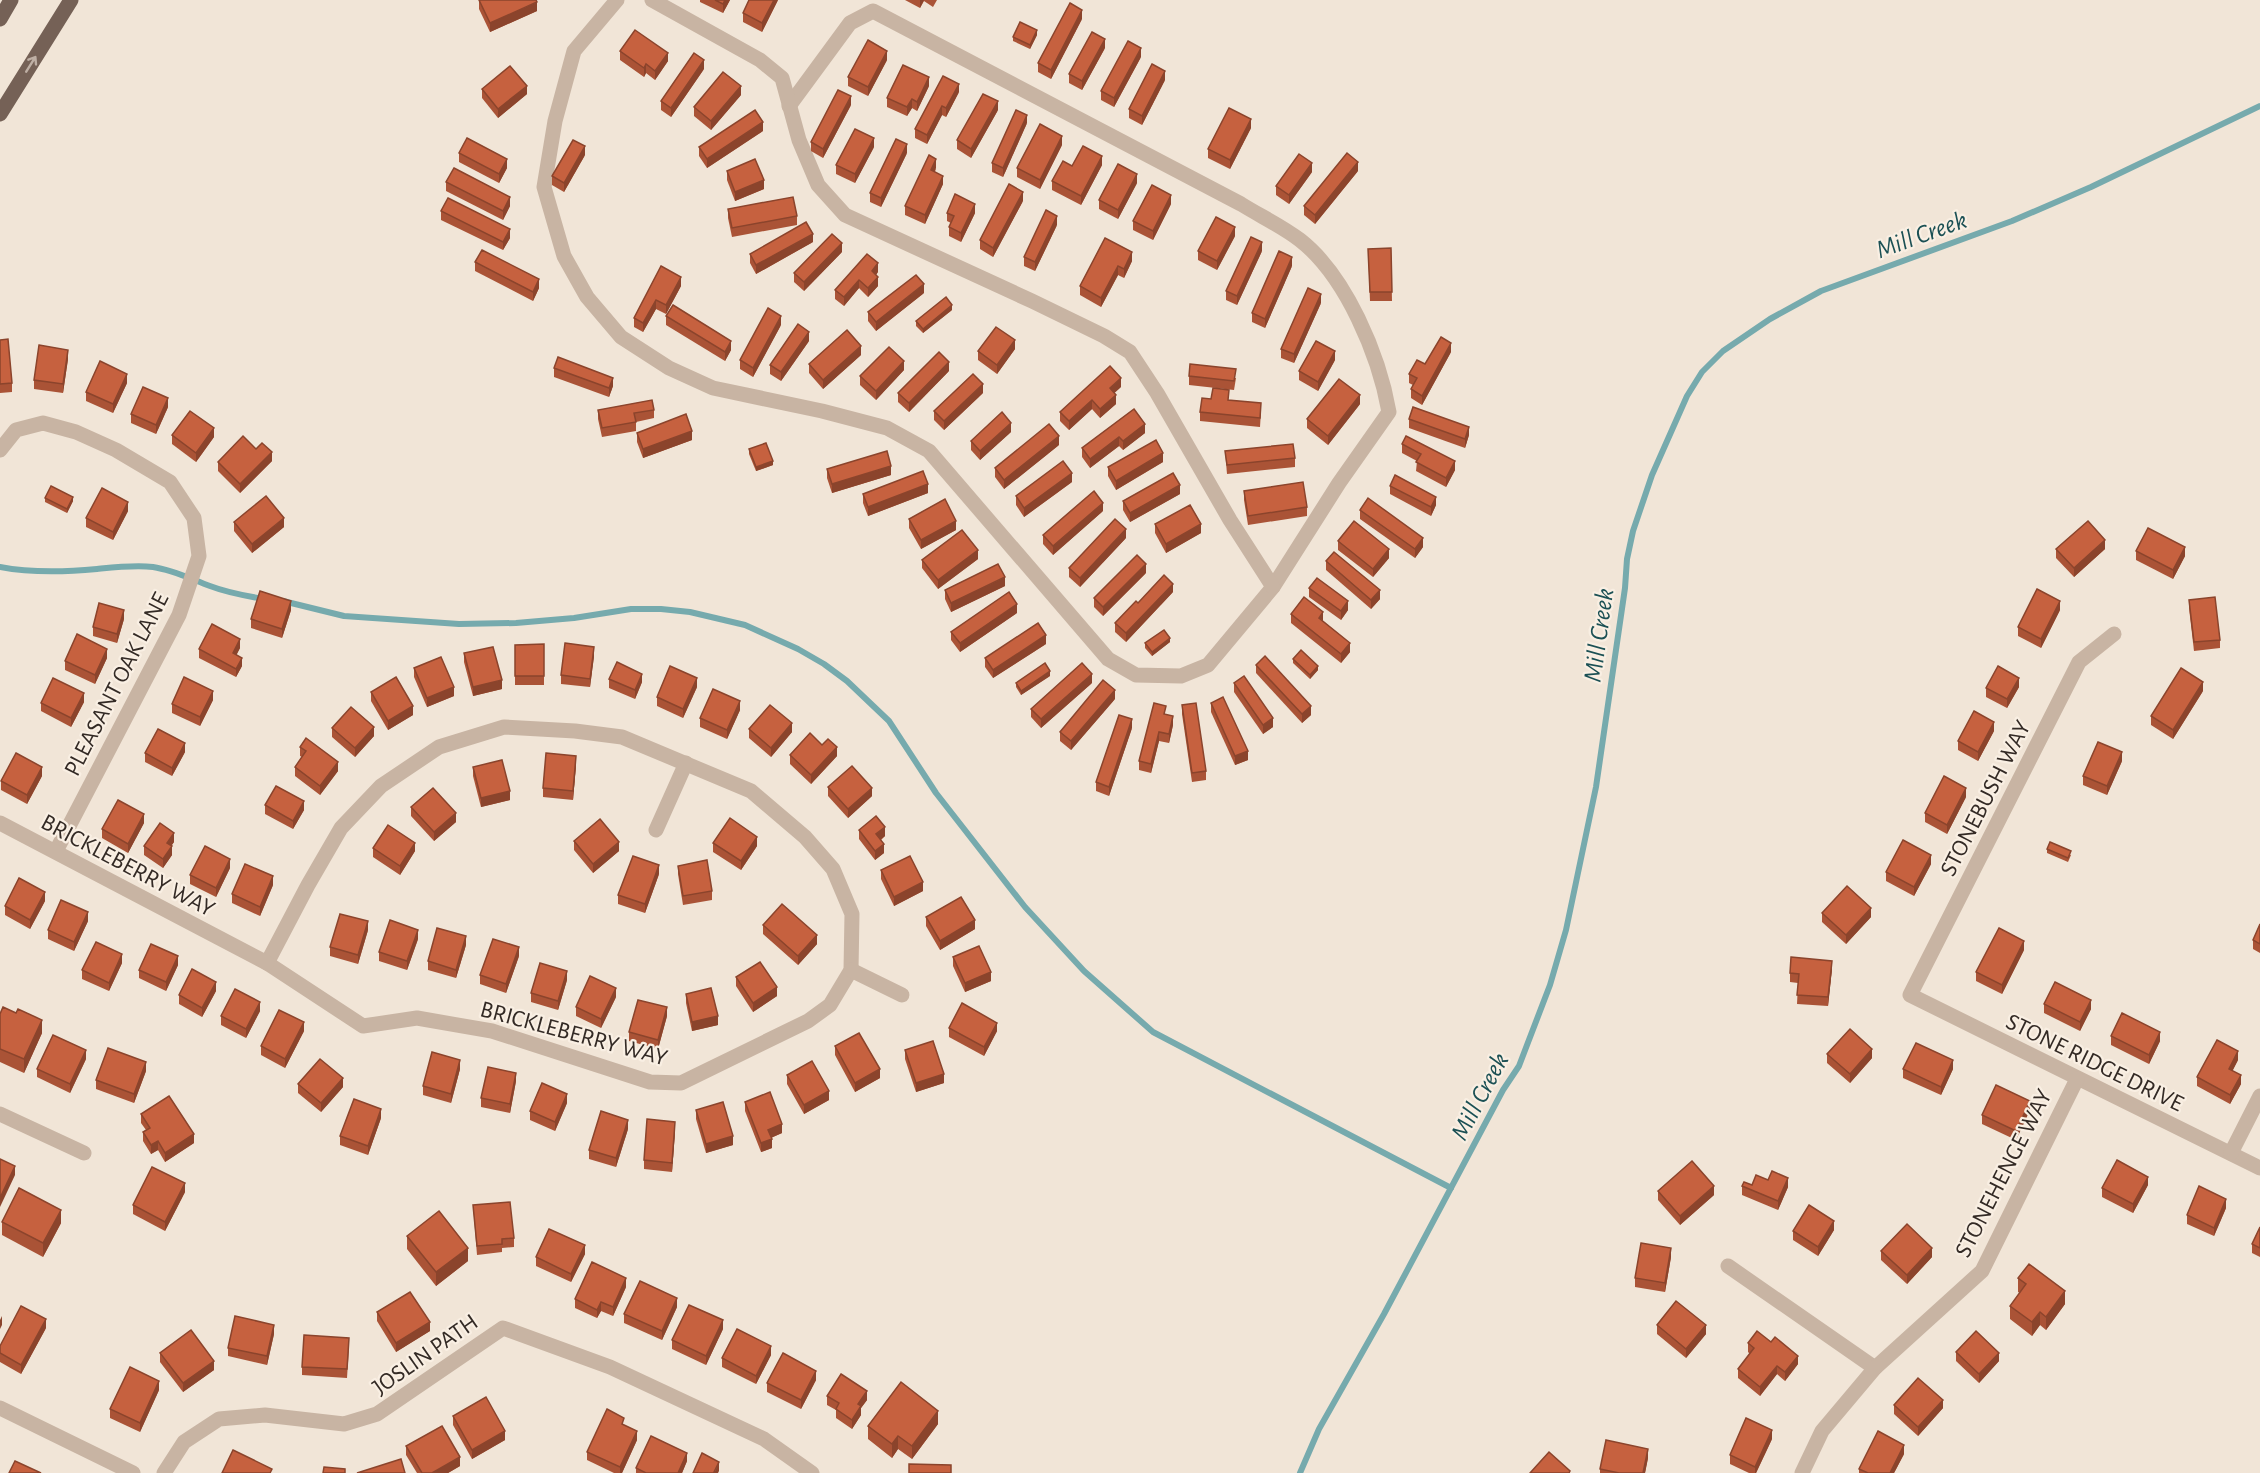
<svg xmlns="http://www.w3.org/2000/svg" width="2260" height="1473" viewBox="0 0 2260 1473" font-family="'Alegreya Sans',sans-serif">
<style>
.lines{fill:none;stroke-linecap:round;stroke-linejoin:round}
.stream{stroke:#76aaad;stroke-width:6}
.street{stroke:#c8b4a3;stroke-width:15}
.primary{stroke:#756156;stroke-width:15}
.wall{fill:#aa5336}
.shaded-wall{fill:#8b442c}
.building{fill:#c6613f;stroke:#8b442c;stroke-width:1.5}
.oneway{stroke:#beafa4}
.labels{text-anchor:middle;stroke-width:4.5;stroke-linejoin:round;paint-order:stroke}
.street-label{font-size:24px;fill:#332a25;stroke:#f9efe3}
.water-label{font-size:26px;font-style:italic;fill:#1b5054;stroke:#f9efe3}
</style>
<rect width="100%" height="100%" fill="#f1e5d7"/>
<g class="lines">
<!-- stream -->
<g class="stream">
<path d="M0,567C31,573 66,572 97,569C117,567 134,565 153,567C173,570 191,579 210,586C228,593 246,596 264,599"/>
<polyline points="283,601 344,616 459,624 516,623 574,618 631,609 661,609 690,612 745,625 798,649 824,664 847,681 889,721 936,793 1025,907 1084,971 1153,1032 1451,1188"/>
<polyline points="1300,1473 1319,1429 1384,1314 1503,1090 1519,1066 1550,985 1566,930 1596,787 1625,588 1627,559 1633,531 1652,475 1687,396 1702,372 1723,351 1770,319 1821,291 2012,221 2091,187 2260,106"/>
</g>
<!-- street -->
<g class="street">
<path d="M617,0L574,51L555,121L544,187L564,256L587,297L621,337L669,368L713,388L822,411L887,428L929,451L1108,659L1136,675L1181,676L1208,665L1273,587L1339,483L1389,412C1379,355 1346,276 1300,240C1282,226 1260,216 1241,204L873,11L850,23L789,106"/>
<polyline points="652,0 760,60 782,78 799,140 818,185 845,215 1032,301 1104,336 1130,352 1157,393 1230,520 1273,587"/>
<polyline points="0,450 16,430 43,423 76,432 116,450 170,482 194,518 199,556 179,615 56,851"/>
<polyline points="2114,634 2079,662 1910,995 2260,1168"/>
<polygon points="504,727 575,731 622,737 751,791 805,837 833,869 852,914 851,970 830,1005 808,1021 681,1083 650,1082 492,1031 417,1018 363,1026 267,963 308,885 341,828 381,786 439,747"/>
<polyline points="0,823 267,963"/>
<polyline points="656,830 686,763"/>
<polyline points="851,970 902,995"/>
<polyline points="0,1114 84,1153"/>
<polyline points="2231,1153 2260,1096"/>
<polyline points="1728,1266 1875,1368"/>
<polyline points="0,1408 133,1473"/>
<polyline points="164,1473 184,1442 219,1419 265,1415 344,1424 377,1414 503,1328 610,1367 764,1439 812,1473"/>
<polyline points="1802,1473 1822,1431 1875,1368 1982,1271 2077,1079"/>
</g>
<!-- primary -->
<g class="primary">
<polyline points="0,19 11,0"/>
<polyline points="0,114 71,0"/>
</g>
</g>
<!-- wall -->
<g class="wall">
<polygon points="479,0 537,11 490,32 479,9"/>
<polygon points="700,0 730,0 723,13 700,2"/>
<polygon points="778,0 762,32 743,22 743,13"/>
<polygon points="905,0 937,0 933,7 924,1 920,8"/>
<polygon points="1082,19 1051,79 1038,72 1038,63"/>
<polygon points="1037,35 1030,49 1013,41 1013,37"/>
<polygon points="1105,48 1082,90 1069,83 1069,74"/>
<polygon points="620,51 668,61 655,80 646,73 644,77 620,60"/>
<polygon points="1141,57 1114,107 1101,100 1101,91"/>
<polygon points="887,60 868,96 848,86 848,77"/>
<polygon points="704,69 671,117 661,110 661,101"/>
<polygon points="1165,80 1142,125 1129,118 1129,109"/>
<polygon points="929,86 917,111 912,108 907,116 887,107 887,98"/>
<polygon points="482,89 527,94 498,118 482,98"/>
<polygon points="959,92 946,117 942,115 927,144 915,138 915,129"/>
<polygon points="741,95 711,130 694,116 694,107"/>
<polygon points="851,105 823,158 811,151 811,142"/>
<polygon points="998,110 971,158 957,149 957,140"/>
<polygon points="1027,123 1003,177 992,172 992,163"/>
<polygon points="1251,128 1230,169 1208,158 1208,149"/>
<polygon points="763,131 707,168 699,156 699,147"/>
<polygon points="1062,145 1040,189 1017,177 1017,168"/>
<polygon points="874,147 855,183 836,174 836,165"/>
<polygon points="459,153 507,168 499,183 459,162"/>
<polygon points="907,153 881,207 870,202 870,193"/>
<polygon points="585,155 564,192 552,185 552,176"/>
<polygon points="1102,165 1081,205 1052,190 1052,181 1072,166"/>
<polygon points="936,168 935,172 943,184 925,224 905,215 905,206"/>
<polygon points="727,171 764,189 735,201 727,180"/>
<polygon points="1358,171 1315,224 1304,215 1304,206"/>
<polygon points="1312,172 1289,204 1276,195 1276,186"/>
<polygon points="446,182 510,206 503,220 446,191"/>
<polygon points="1137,183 1118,219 1099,209 1099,200"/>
<polygon points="1023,201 993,257 980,249 980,240"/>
<polygon points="1171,204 1153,240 1133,230 1133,221"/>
<polygon points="728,209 797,216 797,225 732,237 728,218"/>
<polygon points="441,211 510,238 503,250 441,220"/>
<polygon points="947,213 975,213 961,242 949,236 949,227 951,223 947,221"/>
<polygon points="1057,225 1035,271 1024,266 1024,257"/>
<polygon points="1235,236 1217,270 1198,260 1198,251"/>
<polygon points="1105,238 1132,261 1124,278 1118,275 1101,307 1080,295 1080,286"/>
<polygon points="813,242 756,274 750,263 750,254"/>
<polygon points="1391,248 1392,301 1370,301 1368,249"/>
<polygon points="1262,251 1237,305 1226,300 1226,291"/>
<polygon points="842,252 804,291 794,282 794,273"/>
<polygon points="475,262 539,288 533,301 475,271"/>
<polygon points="661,266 681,286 666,314 656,309 643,332 634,327 634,318"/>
<polygon points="1292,266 1265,328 1252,322 1252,313"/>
<polygon points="878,272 876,275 878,286 868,297 859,288 844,306 835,299 835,290"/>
<polygon points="924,293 876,331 868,321 868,312"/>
<polygon points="1321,303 1294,363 1281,358 1281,349"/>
<polygon points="952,310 923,333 916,326 916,321"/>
<polygon points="666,316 731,350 725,361 666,325"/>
<polygon points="781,325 753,377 740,369 740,360"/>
<polygon points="0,340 12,383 12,392 0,393"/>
<polygon points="809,341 781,381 770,374 770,365"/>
<polygon points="1015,349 997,374 978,360 978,351"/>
<polygon points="1451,352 1422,405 1411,398 1411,389 1413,385 1409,383 1409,374 1425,364"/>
<polygon points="861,355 823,389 809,373 809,364"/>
<polygon points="68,359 63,393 34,389 34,380"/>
<polygon points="1335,360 1318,391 1299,380 1299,371"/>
<polygon points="554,368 613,386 609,397 554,377"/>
<polygon points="904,370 876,400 860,385 860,376"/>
<polygon points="949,371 909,412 898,402 898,393"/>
<polygon points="1189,376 1236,378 1234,390 1189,385"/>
<polygon points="127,383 113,413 86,401 86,392"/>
<polygon points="1121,387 1114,393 1116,404 1100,418 1092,409 1069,430 1060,421 1060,412"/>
<polygon points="983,393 944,430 934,420 934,411"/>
<polygon points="1229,400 1261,412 1260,427 1200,421 1200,412"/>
<polygon points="1360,404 1328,445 1307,428 1307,419"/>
<polygon points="168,407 156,434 131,423 131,414"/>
<polygon points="1134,409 1145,433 1123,450 1119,446 1090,468 1082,457 1082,448"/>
<polygon points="598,410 654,410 654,418 636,422 636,431 602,437 598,419"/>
<polygon points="1409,419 1469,435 1465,448 1409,428"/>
<polygon points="1011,432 980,460 971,450 971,441"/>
<polygon points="637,433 692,440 643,458 637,442"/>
<polygon points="172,435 214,437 196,462 172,444"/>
<polygon points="1402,444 1455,470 1446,487 1416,471 1417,461 1402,453"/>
<polygon points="1059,445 1004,489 995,477 995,468"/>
<polygon points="256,449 272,461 240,493 218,471 218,462"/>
<polygon points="749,449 773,465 756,471 749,454"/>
<polygon points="1225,451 1295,458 1295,467 1227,474"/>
<polygon points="1163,462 1116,490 1108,476 1108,467"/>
<polygon points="827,469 891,475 832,493 827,478"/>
<polygon points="1072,482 1024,517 1016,505 1016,496"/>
<polygon points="1390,486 1436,505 1431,516 1390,494"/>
<polygon points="1244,491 1307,507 1307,516 1248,525 1244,500"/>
<polygon points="928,493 868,516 863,503 863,494"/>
<polygon points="1180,494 1130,522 1123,510 1123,501"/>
<polygon points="45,498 73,501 67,513 45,502"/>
<polygon points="1360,510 1423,547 1415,558 1360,519"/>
<polygon points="128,511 113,540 86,527 86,518"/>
<polygon points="1103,511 1053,555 1043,544 1043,535"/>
<polygon points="909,519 956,530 921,549 909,528"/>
<polygon points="234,522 284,527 252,553 234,531"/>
<polygon points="1155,524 1201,533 1166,553 1155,533"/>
<polygon points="1126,538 1080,587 1069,577 1069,568"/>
<polygon points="1338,541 1389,558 1373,577 1338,550"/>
<polygon points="2056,549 2105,549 2074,577 2056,558"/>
<polygon points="2136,551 2185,556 2173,579 2136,560"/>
<polygon points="978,559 938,589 922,568 922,560"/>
<polygon points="1326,561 1380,599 1371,609 1326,570"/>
<polygon points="1146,573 1103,616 1094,607 1094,598"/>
<polygon points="1005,586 951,612 945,599 945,590"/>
<polygon points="1309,588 1348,610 1341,620 1309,597"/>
<polygon points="1173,592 1126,642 1115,632 1115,623 1138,603"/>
<polygon points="2189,600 2220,640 2220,648 2194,651 2189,608"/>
<polygon points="291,610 282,638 251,628 251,619"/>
<polygon points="2060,610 2041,648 2018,636 2018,627"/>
<polygon points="1017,613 960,652 951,640 951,632"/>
<polygon points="1291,614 1323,621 1350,652 1341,663 1291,623"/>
<polygon points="124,619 117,643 93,636 93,627"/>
<polygon points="1170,642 1152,656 1145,648 1145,643"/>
<polygon points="544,644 544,685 515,685 515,645"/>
<polygon points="1046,644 993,678 985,667 985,658"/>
<polygon points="240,648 236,655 242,666 236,677 199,658 199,649"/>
<polygon points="464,653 502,689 473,696 464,662"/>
<polygon points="594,656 590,687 561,684 561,675"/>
<polygon points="107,658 95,684 65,670 65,661"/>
<polygon points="1293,659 1318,670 1310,679 1293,663"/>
<polygon points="1256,665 1311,715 1302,723 1256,673"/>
<polygon points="414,668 454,696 427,707 414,677"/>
<polygon points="1050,676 1021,695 1016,687 1016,683"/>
<polygon points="609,679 642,682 635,699 609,688"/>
<polygon points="1092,683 1041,728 1031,717 1031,709"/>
<polygon points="1234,683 1273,727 1263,734 1234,692"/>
<polygon points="697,687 683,718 657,706 657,697"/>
<polygon points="2019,687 2007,708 1986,697 1986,688"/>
<polygon points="2203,691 2173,739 2151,725 2151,716"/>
<polygon points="371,692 413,715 388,730 371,701"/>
<polygon points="1115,699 1071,750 1060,741 1060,732"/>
<polygon points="213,700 200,726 172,713 172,704"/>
<polygon points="84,702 71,727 41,711 41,703"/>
<polygon points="1211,703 1248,760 1235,765 1211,712"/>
<polygon points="1182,705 1206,771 1206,780 1192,782 1182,714"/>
<polygon points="740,710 727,739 700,727 700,718"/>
<polygon points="1166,715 1173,725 1169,743 1159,741 1151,773 1139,770 1139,761"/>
<polygon points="332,728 374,736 355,757 332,737"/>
<polygon points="1132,728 1109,796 1096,791 1096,782"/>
<polygon points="749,729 792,732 771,757 749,738"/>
<polygon points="1994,731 1978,761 1958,750 1958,741"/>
<polygon points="822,745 837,756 811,784 790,764 790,755"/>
<polygon points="300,747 338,771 320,795 295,776 295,767 302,757 300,756"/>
<polygon points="185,752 172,776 145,762 145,753"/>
<polygon points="2122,761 2107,795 2083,785 2083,776"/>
<polygon points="576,765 573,800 543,797 543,788"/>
<polygon points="473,767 510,800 481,807 473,776"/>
<polygon points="42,776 27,804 1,790 1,781"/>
<polygon points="828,787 872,796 848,818 828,796"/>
<polygon points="1966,797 1947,834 1925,822 1925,813"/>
<polygon points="265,805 304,810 293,829 265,814"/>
<polygon points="411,807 456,822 434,841 411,816"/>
<polygon points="144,823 128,853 102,838 102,829"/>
<polygon points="859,830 885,836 881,840 884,853 875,860 859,839"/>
<polygon points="574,841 619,851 593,873 574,850"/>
<polygon points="174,842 171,846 172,855 163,868 144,855 144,846"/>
<polygon points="713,843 757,846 741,870 713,852"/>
<polygon points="373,848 415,851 400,875 373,857"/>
<polygon points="2047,849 2071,855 2068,862 2047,853"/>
<polygon points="1931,864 1914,896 1886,881 1886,872"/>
<polygon points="678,866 712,891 712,900 683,905 678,874"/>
<polygon points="230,868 216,897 190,884 190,875"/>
<polygon points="881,870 923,891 894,906 881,879"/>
<polygon points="659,874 645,913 618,904 618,895"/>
<polygon points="273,885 260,916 232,903 232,894"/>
<polygon points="45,901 30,929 5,915 5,906"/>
<polygon points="1822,913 1871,917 1846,944 1822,922"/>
<polygon points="926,917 975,929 940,950 926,926"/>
<polygon points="88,921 74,951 48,939 48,930"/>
<polygon points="2260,924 2260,953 2253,949 2253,940"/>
<polygon points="763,925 817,944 798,965 763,934"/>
<polygon points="368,930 358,964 330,956 330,947"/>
<polygon points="418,939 407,970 379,961 379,952"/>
<polygon points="466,945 456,978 428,970 428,961"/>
<polygon points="2024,950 2002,994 1976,981 1976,972"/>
<polygon points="519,956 506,993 480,984 480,975"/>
<polygon points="953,957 991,981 965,992 953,966"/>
<polygon points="122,963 109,991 82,979 82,970"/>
<polygon points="178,965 166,991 139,978 139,970"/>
<polygon points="1832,969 1828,1006 1797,1004 1798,983 1790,982 1790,973"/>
<polygon points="736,977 777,996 753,1012 736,986"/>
<polygon points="567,980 558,1010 531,1002 531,993"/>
<polygon points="216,991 202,1017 179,1004 179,995"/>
<polygon points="686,994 718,1025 692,1031 686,1003"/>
<polygon points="616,997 601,1028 576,1016 576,1007"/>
<polygon points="2044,1004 2091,1009 2080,1031 2044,1013"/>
<polygon points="260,1011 246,1038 221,1025 221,1016"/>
<polygon points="16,1013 42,1033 24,1073 0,1062 0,1014"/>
<polygon points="667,1016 658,1049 629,1041 629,1032"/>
<polygon points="949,1028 997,1031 984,1056 949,1037"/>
<polygon points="304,1031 285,1068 261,1055 261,1046"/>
<polygon points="2111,1036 2160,1041 2149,1064 2111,1045"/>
<polygon points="835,1046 880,1078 855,1092 835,1055"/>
<polygon points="905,1050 944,1083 916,1092 905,1059"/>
<polygon points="1827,1054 1872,1058 1850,1083 1827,1063"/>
<polygon points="86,1059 70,1093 37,1077 37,1069"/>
<polygon points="2238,1060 2232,1071 2241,1084 2230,1104 2197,1086 2197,1077"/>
<polygon points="460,1069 451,1103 423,1095 423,1086"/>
<polygon points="1903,1069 1953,1069 1941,1095 1903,1078"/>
<polygon points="146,1071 134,1103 96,1089 96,1080"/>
<polygon points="787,1075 829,1100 804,1114 787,1084"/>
<polygon points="516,1081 510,1113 481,1107 481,1098"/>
<polygon points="298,1084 343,1087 321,1112 298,1093"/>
<polygon points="745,1102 782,1133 771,1138 772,1148 761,1152 745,1111"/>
<polygon points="567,1103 555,1131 530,1120 530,1111"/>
<polygon points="696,1110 733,1145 706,1153 696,1119"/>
<polygon points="2030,1110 2016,1140 1982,1124 1982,1115"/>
<polygon points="141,1114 194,1143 165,1162 158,1150 151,1154 143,1141 143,1132 146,1130 141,1123"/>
<polygon points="381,1118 368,1155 340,1145 340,1136"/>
<polygon points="628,1129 616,1167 589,1159 589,1150"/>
<polygon points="675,1131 672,1172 644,1169 644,1160"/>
<polygon points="1768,1180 1788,1187 1778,1210 1742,1195 1742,1186 1752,1185"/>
<polygon points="2148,1185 2133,1213 2102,1197 2102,1188"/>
<polygon points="1658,1191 1714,1195 1680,1225 1658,1200"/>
<polygon points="185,1192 165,1231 133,1214 133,1205"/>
<polygon points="473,1205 514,1238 514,1247 502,1248 502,1252 477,1255"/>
<polygon points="2226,1208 2214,1236 2187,1224 2187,1215"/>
<polygon points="2,1222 61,1223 43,1257 2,1235"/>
<polygon points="2260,1227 2260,1257 2252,1253 2252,1244"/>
<polygon points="1834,1230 1818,1256 1793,1240 1793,1231"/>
<polygon points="407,1236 468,1261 436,1286 407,1249"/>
<polygon points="1881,1251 1932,1257 1907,1284 1881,1260"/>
<polygon points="585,1254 571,1282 536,1266 536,1257"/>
<polygon points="1671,1257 1665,1292 1635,1287 1635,1278"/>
<polygon points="2018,1278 2065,1304 2046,1330 2040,1325 2032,1336 2010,1319 2010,1306 2020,1293 2018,1292"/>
<polygon points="626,1287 613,1316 601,1311 597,1318 575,1308 575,1299"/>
<polygon points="677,1307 662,1340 624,1323 624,1314"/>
<polygon points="377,1312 430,1331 396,1352 377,1321"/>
<polygon points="1657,1325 1706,1334 1686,1358 1657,1334"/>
<polygon points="46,1328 21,1374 0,1362 0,1346"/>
<polygon points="723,1329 706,1365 672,1349 672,1340"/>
<polygon points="274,1334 267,1365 228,1356 228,1348"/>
<polygon points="1771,1342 1798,1364 1785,1381 1777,1374 1760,1396 1738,1378 1738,1369 1750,1354 1748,1352 1748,1343"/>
<polygon points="349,1347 347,1378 302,1375 302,1367"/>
<polygon points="1956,1352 1999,1361 1979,1383 1956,1361"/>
<polygon points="160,1353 214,1370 183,1392 160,1362"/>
<polygon points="771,1355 756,1384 722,1367 722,1358"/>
<polygon points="816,1380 801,1409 767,1392 767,1383"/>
<polygon points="159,1390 140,1432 110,1418 110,1409"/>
<polygon points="827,1396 867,1400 861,1408 861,1415 852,1429 836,1418 836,1410 827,1405"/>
<polygon points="1894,1405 1943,1408 1918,1436 1894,1414"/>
<polygon points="453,1416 505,1440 472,1459 453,1425"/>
<polygon points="938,1424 912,1459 898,1449 892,1458 868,1439 868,1426"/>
<polygon points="624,1425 637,1440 622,1473 614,1473 587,1460 587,1452"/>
<polygon points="1772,1439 1756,1473 1749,1473 1730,1464 1730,1455"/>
<polygon points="406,1446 460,1466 448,1473 417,1473 406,1455"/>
<polygon points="1904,1454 1894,1473 1859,1473 1859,1469"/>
<polygon points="1648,1458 1645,1473 1600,1473 1600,1469"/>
<polygon points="687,1461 682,1473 636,1473 636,1468"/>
</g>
<!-- shaded-wall -->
<g class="shaded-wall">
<polygon points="725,0 730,0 723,13 723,4"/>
<polygon points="774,0 778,0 762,32 762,23"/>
<polygon points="920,0 924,0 920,8"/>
<polygon points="537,2 537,11 490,32 490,23"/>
<polygon points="1082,10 1082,19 1051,79 1051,70"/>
<polygon points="1037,30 1037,35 1030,49 1030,45"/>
<polygon points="1105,39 1105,48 1082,90 1082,81"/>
<polygon points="1141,48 1141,57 1114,107 1114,98"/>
<polygon points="887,51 887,60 868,96 868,87"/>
<polygon points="668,53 668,61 655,80 655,71"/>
<polygon points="704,60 704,69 671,117 671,108"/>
<polygon points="646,64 646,73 644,77 644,68"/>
<polygon points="1165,71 1165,80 1142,125 1142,116"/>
<polygon points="929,77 929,86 917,111 917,102"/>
<polygon points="959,84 959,92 946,117 946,108"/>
<polygon points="527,86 527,94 498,118 498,109"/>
<polygon points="741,86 741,95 711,130 711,121"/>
<polygon points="851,96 851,105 823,158 823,149"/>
<polygon points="912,99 912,108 907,116 907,107"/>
<polygon points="998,101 998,110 971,158 971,149"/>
<polygon points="942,106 942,115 927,144 927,135"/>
<polygon points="1027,115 1027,123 1003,177 1003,168"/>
<polygon points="1251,119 1251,128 1230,169 1230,160"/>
<polygon points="763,122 763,131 707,168 707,159"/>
<polygon points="1062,136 1062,145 1040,189 1040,180"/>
<polygon points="874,138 874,147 855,183 855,174"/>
<polygon points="907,144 907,153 881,207 881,198"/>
<polygon points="585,146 585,155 564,192 564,183"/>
<polygon points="1102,156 1102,165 1081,205 1081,196"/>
<polygon points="507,159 507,168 499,183 499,174"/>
<polygon points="936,159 936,168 931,179 931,170"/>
<polygon points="1358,162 1358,171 1315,224 1315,215"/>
<polygon points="1312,163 1312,172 1289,204 1289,195"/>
<polygon points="1137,174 1137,183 1118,219 1118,210"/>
<polygon points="943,176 943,184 925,224 925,215"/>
<polygon points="764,180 764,189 735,201 735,192"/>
<polygon points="1023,192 1023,201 993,257 993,248"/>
<polygon points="1171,195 1171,204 1153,240 1153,231"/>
<polygon points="510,197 510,206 503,220 503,211"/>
<polygon points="975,204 975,213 961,242 961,233"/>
<polygon points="1057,216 1057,225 1035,271 1035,262"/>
<polygon points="1235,227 1235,236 1217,270 1217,261"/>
<polygon points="510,229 510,238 503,250 503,242"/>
<polygon points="813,234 813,242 756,274 756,265"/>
<polygon points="1262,242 1262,251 1237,305 1237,296"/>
<polygon points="842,243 842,252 804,291 804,282"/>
<polygon points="1132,252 1132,261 1124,278 1124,269"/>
<polygon points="1292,257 1292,266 1265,328 1265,319"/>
<polygon points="878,263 878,272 872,280 872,271"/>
<polygon points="1118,266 1118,275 1101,307 1101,298"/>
<polygon points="681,277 681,286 666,314 666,305"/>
<polygon points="878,277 878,286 868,297 868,288"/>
<polygon points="539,279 539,288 533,301 533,292"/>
<polygon points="859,280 859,288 844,306 844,297"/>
<polygon points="924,284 924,293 876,331 876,322"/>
<polygon points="1321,294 1321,303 1294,363 1294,354"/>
<polygon points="656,300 656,309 643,332 643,323"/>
<polygon points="952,305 952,310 923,333 923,329"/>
<polygon points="781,316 781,325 753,377 753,368"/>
<polygon points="809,332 809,341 781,381 781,372"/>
<polygon points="1015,340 1015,349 997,374 997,365"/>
<polygon points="731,341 731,350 725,361 725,352"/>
<polygon points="1451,343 1451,352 1422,405 1422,396"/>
<polygon points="861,346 861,355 823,389 823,380"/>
<polygon points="68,350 68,359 63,393 63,384"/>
<polygon points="1335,351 1335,360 1318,391 1318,382"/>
<polygon points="904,361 904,370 876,400 876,391"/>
<polygon points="949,362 949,371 909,412 909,403"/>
<polygon points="127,374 127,383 113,413 113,404"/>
<polygon points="613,378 613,386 609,397 609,388"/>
<polygon points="1121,378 1121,387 1110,397 1110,388"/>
<polygon points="983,384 983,393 944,430 944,421"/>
<polygon points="1116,395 1116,404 1100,418 1100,409"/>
<polygon points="1360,395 1360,404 1328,445 1328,436"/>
<polygon points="168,398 168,407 156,434 156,425"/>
<polygon points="1092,400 1092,409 1069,430 1069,421"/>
<polygon points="1011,423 1011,432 980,460 980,451"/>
<polygon points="1145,424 1145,433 1123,450 1123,441"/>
<polygon points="1469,427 1469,435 1465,448 1465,439"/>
<polygon points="214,428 214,437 196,462 196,453"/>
<polygon points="692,431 692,440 643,458 643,449"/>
<polygon points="1059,436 1059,445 1004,489 1004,480"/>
<polygon points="1119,437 1119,446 1090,468 1090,459"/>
<polygon points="272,452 272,461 240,493 240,484"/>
<polygon points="1163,453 1163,462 1116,490 1116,481"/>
<polygon points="773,461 773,465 756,471 756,467"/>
<polygon points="1455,461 1455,470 1446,487 1446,478"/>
<polygon points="891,466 891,475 832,493 832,484"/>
<polygon points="1072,473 1072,482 1024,517 1024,508"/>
<polygon points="928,484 928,493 868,516 868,507"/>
<polygon points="1180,485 1180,494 1130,522 1130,513"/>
<polygon points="73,497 73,501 67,513 67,509"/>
<polygon points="1436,497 1436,505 1431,516 1431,507"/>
<polygon points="128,502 128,511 113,540 113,532"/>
<polygon points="1103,503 1103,511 1053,555 1053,546"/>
<polygon points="284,518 284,527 252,553 252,544"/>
<polygon points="956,521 956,530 921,549 921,540"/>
<polygon points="1201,524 1201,533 1166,553 1166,544"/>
<polygon points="1126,529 1126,538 1080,587 1080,578"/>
<polygon points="1423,538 1423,547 1415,558 1415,549"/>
<polygon points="2105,540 2105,549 2074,577 2074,568"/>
<polygon points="2185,547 2185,556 2173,579 2173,570"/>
<polygon points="1389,549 1389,558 1373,577 1373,569"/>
<polygon points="978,550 978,559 938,589 938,580"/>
<polygon points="1146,564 1146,573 1103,616 1103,607"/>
<polygon points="1005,577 1005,586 951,612 951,603"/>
<polygon points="1173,584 1173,592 1126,642 1126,633"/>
<polygon points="1380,590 1380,599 1371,609 1371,600"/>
<polygon points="291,601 291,610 282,638 282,629"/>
<polygon points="1348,601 1348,610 1341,620 1341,611"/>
<polygon points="2060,601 2060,610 2041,648 2041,639"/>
<polygon points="1017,604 1017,613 960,652 960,643"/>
<polygon points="124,610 124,619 117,643 117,634"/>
<polygon points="1323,612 1323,621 1319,618"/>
<polygon points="1046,635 1046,644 993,678 993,670"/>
<polygon points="1170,638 1170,642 1152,656 1152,652"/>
<polygon points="240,639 240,648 233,662 233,653"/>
<polygon points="1350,643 1350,652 1341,663 1341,654"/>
<polygon points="594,647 594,656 590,687 590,679"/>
<polygon points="107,649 107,658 95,684 95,675"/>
<polygon points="242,658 242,666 236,677 236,669"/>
<polygon points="1318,666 1318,670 1310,679 1310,675"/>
<polygon points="1050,671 1050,676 1021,695 1021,691"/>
<polygon points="642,674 642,682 635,699 635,690"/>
<polygon points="1092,674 1092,683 1041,728 1041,719"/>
<polygon points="697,678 697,687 683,718 683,709"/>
<polygon points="2019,678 2019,687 2007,708 2007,699"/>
<polygon points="502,680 502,689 473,696 473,687"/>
<polygon points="2203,682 2203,691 2173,739 2173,730"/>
<polygon points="454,687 454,696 427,707 427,698"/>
<polygon points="1115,690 1115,699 1071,750 1071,741"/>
<polygon points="213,691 213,700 200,726 200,717"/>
<polygon points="84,693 84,702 71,727 71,718"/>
<polygon points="740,701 740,710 727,739 727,730"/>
<polygon points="413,706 413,715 388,730 388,721"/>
<polygon points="1311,706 1311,715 1302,723 1302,714"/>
<polygon points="1173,716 1173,725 1169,743 1169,734"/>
<polygon points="1273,718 1273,727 1263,734 1263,725"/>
<polygon points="1132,719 1132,728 1109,796 1109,787"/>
<polygon points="1994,722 1994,731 1978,761 1978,752"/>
<polygon points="792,723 792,732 771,757 771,748"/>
<polygon points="374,727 374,736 355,757 355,748"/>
<polygon points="1159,732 1159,741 1151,773 1151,764"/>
<polygon points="185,743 185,752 172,776 172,768"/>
<polygon points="837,747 837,756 811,784 811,775"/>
<polygon points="1248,751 1248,760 1235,765 1235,756"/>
<polygon points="2122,752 2122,761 2107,795 2107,786"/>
<polygon points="576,756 576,765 573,800 573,791"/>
<polygon points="338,762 338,771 320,795 320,786"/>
<polygon points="42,767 42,776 27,804 27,795"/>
<polygon points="872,788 872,796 848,818 848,809"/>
<polygon points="1966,788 1966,797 1947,834 1947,825"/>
<polygon points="510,791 510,800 481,807 481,798"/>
<polygon points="304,801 304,810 293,829 293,821"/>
<polygon points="456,813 456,822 434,841 434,832"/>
<polygon points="144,814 144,823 128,853 128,844"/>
<polygon points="885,827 885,836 876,843 876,834"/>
<polygon points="174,833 174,842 167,852 167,843"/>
<polygon points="757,837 757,846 741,870 741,861"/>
<polygon points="619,842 619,851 593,873 593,864"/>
<polygon points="415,843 415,851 400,875 400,866"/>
<polygon points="884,844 884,853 875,860 875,851"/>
<polygon points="172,846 172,855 163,868 163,859"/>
<polygon points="1931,855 1931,864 1914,896 1914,887"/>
<polygon points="230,859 230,868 216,897 216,888"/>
<polygon points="659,865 659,874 645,913 645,904"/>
<polygon points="273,876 273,885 260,916 260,907"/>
<polygon points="923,882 923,891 894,906 894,897"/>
<polygon points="45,892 45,901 30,929 30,920"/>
<polygon points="1871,908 1871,917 1846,944 1846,935"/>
<polygon points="88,912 88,921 74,951 74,942"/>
<polygon points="975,920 975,929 940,950 940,941"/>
<polygon points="368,921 368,930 358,964 358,955"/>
<polygon points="418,930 418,939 407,970 407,961"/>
<polygon points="817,935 817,944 798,965 798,956"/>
<polygon points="466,936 466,945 456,978 456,970"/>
<polygon points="2024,941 2024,950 2002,994 2002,985"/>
<polygon points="519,947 519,956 506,993 506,984"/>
<polygon points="122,954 122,963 109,991 109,983"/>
<polygon points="178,956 178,965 166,991 166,982"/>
<polygon points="1832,961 1832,969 1828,1006 1828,997"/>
<polygon points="567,971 567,980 558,1010 558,1001"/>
<polygon points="991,972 991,981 965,992 965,983"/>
<polygon points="216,982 216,991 202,1017 202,1008"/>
<polygon points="777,987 777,996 753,1012 753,1003"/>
<polygon points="616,988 616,997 601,1028 601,1019"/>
<polygon points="2091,1000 2091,1009 2080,1031 2080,1022"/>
<polygon points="260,1002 260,1011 246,1038 246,1029"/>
<polygon points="667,1007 667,1016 658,1049 658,1040"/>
<polygon points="718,1016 718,1025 692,1031 692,1022"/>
<polygon points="42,1020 42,1033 24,1073 24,1059"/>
<polygon points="304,1022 304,1031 285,1068 285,1059"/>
<polygon points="997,1023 997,1031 984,1056 984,1047"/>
<polygon points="2160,1032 2160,1041 2149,1064 2149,1055"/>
<polygon points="1872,1049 1872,1058 1850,1083 1850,1074"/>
<polygon points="86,1050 86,1059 70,1093 70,1084"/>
<polygon points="2238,1051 2238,1060 2229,1078 2229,1069"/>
<polygon points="460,1060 460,1069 451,1103 451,1094"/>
<polygon points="1953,1060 1953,1069 1941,1095 1941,1087"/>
<polygon points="146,1062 146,1071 134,1103 134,1094"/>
<polygon points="880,1069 880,1078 855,1092 855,1083"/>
<polygon points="516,1073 516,1081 510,1113 510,1104"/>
<polygon points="944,1074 944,1083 916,1092 916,1083"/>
<polygon points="2241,1075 2241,1084 2230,1104 2230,1095"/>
<polygon points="343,1078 343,1087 321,1112 321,1103"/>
<polygon points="829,1091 829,1100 804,1114 804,1105"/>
<polygon points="567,1094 567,1103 555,1131 555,1122"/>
<polygon points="2030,1101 2030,1110 2016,1140 2016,1131"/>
<polygon points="381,1109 381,1118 368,1155 368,1146"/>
<polygon points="628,1120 628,1129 616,1167 616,1158"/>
<polygon points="675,1122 675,1131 672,1172 672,1163"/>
<polygon points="782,1124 782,1133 768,1139 768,1130"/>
<polygon points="194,1134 194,1143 165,1162 165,1153"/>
<polygon points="733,1136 733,1145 706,1153 706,1144"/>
<polygon points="772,1139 772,1148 761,1152 761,1143"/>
<polygon points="158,1141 158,1150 151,1154 151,1145"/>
<polygon points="15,1166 15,1175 0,1207 0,1198"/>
<polygon points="2148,1177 2148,1185 2133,1213 2133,1204"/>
<polygon points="1788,1178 1788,1187 1778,1210 1778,1201"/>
<polygon points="185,1183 185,1192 165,1231 165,1222"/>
<polygon points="1714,1186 1714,1195 1680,1225 1680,1216"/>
<polygon points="2226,1199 2226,1208 2214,1236 2214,1228"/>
<polygon points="61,1210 61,1223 43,1257 43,1243"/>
<polygon points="1834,1221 1834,1230 1818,1256 1818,1247"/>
<polygon points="585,1245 585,1254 571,1282 571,1274"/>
<polygon points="468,1248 468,1261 436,1286 436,1272"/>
<polygon points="1671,1248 1671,1257 1665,1292 1665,1283"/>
<polygon points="1932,1248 1932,1257 1907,1284 1907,1275"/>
<polygon points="626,1278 626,1287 613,1316 613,1307"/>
<polygon points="2065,1291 2065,1304 2046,1330 2046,1317"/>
<polygon points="677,1298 677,1307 662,1340 662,1331"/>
<polygon points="601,1302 601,1311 597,1318 597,1310"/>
<polygon points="2040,1312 2040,1325 2032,1336 2032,1322"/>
<polygon points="2,1316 2,1325 0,1329 0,1320"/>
<polygon points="46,1319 46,1328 21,1374 21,1365"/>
<polygon points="723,1320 723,1329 706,1365 706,1356"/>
<polygon points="430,1322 430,1331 396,1352 396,1343"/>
<polygon points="274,1325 274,1334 267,1365 267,1356"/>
<polygon points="1706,1325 1706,1334 1686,1358 1686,1349"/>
<polygon points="771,1346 771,1355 756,1384 756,1376"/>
<polygon points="1999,1353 1999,1361 1979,1383 1979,1374"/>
<polygon points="1798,1356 1798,1364 1785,1381 1785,1372"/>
<polygon points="214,1361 214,1370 183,1392 183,1383"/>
<polygon points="1777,1366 1777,1374 1760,1396 1760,1387"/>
<polygon points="816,1371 816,1380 801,1409 801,1400"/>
<polygon points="159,1381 159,1390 140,1432 140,1423"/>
<polygon points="867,1391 867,1400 861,1408 861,1415 852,1429 852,1420 858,1404"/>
<polygon points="1943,1400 1943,1408 1918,1436 1918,1427"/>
<polygon points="938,1411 938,1424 912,1459 912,1446"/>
<polygon points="1772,1430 1772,1439 1756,1473 1755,1473 1755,1467"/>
<polygon points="505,1431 505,1440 472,1459 472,1450"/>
<polygon points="637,1431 637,1440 622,1473 620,1473 620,1467"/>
<polygon points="898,1436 898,1449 892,1458 892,1444"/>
<polygon points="1904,1445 1904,1454 1894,1473 1890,1473"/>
<polygon points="1648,1449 1648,1458 1645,1473 1643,1473"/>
<polygon points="687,1453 687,1461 682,1473 678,1473"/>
<polygon points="460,1457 460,1466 448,1473 432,1473"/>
<polygon points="719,1462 719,1471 718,1473 714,1473"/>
</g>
<!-- building -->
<g class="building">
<polygon points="479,0 536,0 537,2 490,23"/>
<polygon points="715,0 725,0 723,4"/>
<polygon points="749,0 774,0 762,23 743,13"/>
<polygon points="1070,3 1082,10 1051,70 1038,63"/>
<polygon points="1020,22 1037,30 1030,45 1013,37"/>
<polygon points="635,30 668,53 655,71 646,64 644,68 620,51"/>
<polygon points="1092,32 1105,39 1082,81 1069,74"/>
<polygon points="868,40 887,51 868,87 848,77"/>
<polygon points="1128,41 1141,48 1114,98 1101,91"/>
<polygon points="694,53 704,60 671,108 661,101"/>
<polygon points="1152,64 1165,71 1142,116 1129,109"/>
<polygon points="903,65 929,77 917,102 912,99 907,107 887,98"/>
<polygon points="510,66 527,86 498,109 482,89"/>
<polygon points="723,72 741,86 711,121 694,107"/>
<polygon points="943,76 959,84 946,108 942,106 927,135 915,129"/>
<polygon points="838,90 851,96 823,149 811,142"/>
<polygon points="983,94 998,101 971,149 957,140"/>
<polygon points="1229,108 1251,119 1230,160 1208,149"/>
<polygon points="755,110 763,122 707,159 699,147"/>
<polygon points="1016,110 1027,115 1003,168 992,163"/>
<polygon points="1040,124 1062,136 1040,180 1017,168"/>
<polygon points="855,129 874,138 855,174 836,165"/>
<polygon points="467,138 507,159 499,174 459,153"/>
<polygon points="896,139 907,144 881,198 870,193"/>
<polygon points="573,140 585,146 564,183 552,176"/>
<polygon points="1083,146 1102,156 1081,196 1052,181 1063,161 1072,166"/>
<polygon points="1347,153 1358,162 1315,215 1304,206"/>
<polygon points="1299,154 1312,163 1289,195 1276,186"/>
<polygon points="929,155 936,159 931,170 943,176 925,215 905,206"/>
<polygon points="755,159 764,180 735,192 727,171"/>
<polygon points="1118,164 1137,174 1118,210 1099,200"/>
<polygon points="454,168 510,197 503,211 446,182"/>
<polygon points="1009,184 1023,192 993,248 980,240"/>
<polygon points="1152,185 1171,195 1153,231 1133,221"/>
<polygon points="955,194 975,204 961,233 949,227 954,216 947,213"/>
<polygon points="793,197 797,216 732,228 728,209"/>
<polygon points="448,198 510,229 503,242 441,211"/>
<polygon points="1046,210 1057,216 1035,262 1024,257"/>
<polygon points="1216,217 1235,227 1217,261 1198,251"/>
<polygon points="806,222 813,234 756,265 750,254"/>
<polygon points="832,234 842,243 804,282 794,273"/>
<polygon points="1251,237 1262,242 1237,296 1226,291"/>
<polygon points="1105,238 1132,252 1124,269 1118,266 1101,298 1080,286"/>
<polygon points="1391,248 1392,292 1370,292 1368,249"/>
<polygon points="482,250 539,279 533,292 475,262"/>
<polygon points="1279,251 1292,257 1265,319 1252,313"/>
<polygon points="867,254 878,263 872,271 878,277 868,288 859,280 844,297 835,290"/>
<polygon points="661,266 681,277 666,305 656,300 643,323 634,318"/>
<polygon points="916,275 924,284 876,322 868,312"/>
<polygon points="1308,288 1321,294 1294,354 1281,349"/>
<polygon points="946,297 952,305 923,329 916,321"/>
<polygon points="673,305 731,341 725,352 666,316"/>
<polygon points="768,308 781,316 753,368 740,360"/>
<polygon points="798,324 809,332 781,372 770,365"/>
<polygon points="996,327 1015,340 997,365 978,351"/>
<polygon points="847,330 861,346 823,380 809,364"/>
<polygon points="1441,337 1451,343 1422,396 1411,389 1417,378 1409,374 1417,360 1425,364"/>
<polygon points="8,339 12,383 0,384 0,340"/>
<polygon points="1316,341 1335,351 1318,382 1299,371"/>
<polygon points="39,345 68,350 63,384 34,380"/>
<polygon points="889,347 904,361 876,391 860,376"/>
<polygon points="939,352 949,362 909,403 898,393"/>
<polygon points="558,357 613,378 609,388 554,368"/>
<polygon points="100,361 127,374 113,404 86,392"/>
<polygon points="1190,364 1236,369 1234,381 1189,376"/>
<polygon points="1110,366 1121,378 1110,388 1116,395 1100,409 1092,400 1069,421 1060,412"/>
<polygon points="973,374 983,384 944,421 934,411"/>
<polygon points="1339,379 1360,395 1328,436 1307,419"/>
<polygon points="143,387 168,398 156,425 131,414"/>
<polygon points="1213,388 1229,390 1228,400 1261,403 1260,418 1200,412 1202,398 1211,399"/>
<polygon points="652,400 654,410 634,413 636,422 602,428 598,410"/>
<polygon points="1413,407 1469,427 1465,439 1409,419"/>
<polygon points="1134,409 1145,424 1123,441 1119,437 1090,459 1082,448"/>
<polygon points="190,411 214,428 196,453 172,435"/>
<polygon points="1002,412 1011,423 980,451 971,441"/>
<polygon points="686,414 692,431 643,449 637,433"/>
<polygon points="1049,424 1059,436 1004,480 995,468"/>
<polygon points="243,436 256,449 262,443 272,452 240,484 218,462"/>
<polygon points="1406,436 1455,461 1446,478 1416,462 1421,454 1402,444"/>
<polygon points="1156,440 1163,453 1116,481 1108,467"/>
<polygon points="766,443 773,461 756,467 749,449"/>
<polygon points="1293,444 1295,458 1227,465 1225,451"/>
<polygon points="887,451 891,466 832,484 827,469"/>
<polygon points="1063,461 1072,473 1024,508 1016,496"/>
<polygon points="923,471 928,484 868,507 863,494"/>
<polygon points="1173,473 1180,485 1130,513 1123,501"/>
<polygon points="1395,475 1436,497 1431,507 1390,486"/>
<polygon points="1303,482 1307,507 1248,516 1244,491"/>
<polygon points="51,486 73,497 67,509 45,498"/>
<polygon points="102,488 128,502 113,532 86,518"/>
<polygon points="1094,491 1103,503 1053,546 1043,535"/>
<polygon points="266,496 284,518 252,544 234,522"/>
<polygon points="1368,498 1423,538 1415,549 1360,510"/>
<polygon points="945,499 956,521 921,540 909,519"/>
<polygon points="1190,505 1201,524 1166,544 1155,524"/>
<polygon points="1115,519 1126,529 1080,578 1069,568"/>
<polygon points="1354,521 1389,549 1373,569 1338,541"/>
<polygon points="2088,521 2105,540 2074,568 2056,549"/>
<polygon points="2148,528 2185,547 2173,570 2136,551"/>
<polygon points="962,530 978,550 938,580 922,560"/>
<polygon points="1334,552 1380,590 1371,600 1326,561"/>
<polygon points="1137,555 1146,564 1103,607 1094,598"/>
<polygon points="998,564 1005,577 951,603 945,590"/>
<polygon points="1164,575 1173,584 1126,633 1115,623 1136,601 1138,603"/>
<polygon points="1317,578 1348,601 1341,611 1309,588"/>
<polygon points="2037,589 2060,601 2041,639 2018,627"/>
<polygon points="260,591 291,601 282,629 251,619"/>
<polygon points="1009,592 1017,604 960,643 951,632"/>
<polygon points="1304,597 1323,612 1319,618 1350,643 1341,654 1291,614"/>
<polygon points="2215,597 2220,640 2194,642 2189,600"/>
<polygon points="99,603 124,610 117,634 93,627"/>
<polygon points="1038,623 1046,635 993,670 985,658"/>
<polygon points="212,624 240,639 233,653 242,658 236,669 199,649"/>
<polygon points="1164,630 1170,638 1152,652 1145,643"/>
<polygon points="77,634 107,649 95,675 65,661"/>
<polygon points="565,643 594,647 590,679 561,675"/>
<polygon points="544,644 544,676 515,676 515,645"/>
<polygon points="493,647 502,680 473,687 464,653"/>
<polygon points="1301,650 1318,666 1310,675 1293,659"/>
<polygon points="1265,656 1311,706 1302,714 1256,665"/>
<polygon points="441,657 454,687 427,698 414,668"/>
<polygon points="617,662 642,674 635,690 609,679"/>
<polygon points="1045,663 1050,671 1021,691 1016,683"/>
<polygon points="1082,663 1092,674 1041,719 1031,709"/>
<polygon points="670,666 697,678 683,709 657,697"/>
<polygon points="1998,666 2019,678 2007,699 1986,688"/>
<polygon points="2181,668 2203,682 2173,730 2151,716"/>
<polygon points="1244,676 1273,718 1263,725 1234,683"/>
<polygon points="184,677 213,691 200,717 172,704"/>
<polygon points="396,677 413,706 388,721 371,692"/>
<polygon points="53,678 84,693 71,718 41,703"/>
<polygon points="1103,680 1115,690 1071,741 1060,732"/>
<polygon points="713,689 740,701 727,730 700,718"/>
<polygon points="1223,697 1248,751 1235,756 1211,703"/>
<polygon points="1154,703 1166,706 1164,714 1173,716 1169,734 1159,732 1151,764 1139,761"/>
<polygon points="1196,703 1206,771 1192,773 1182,705"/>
<polygon points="770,705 792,723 771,748 749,729"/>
<polygon points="351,707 374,727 355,748 332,728"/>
<polygon points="1974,711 1994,722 1978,752 1958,741"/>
<polygon points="1119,715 1132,719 1109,787 1096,782"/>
<polygon points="158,729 185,743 172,768 145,753"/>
<polygon points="810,733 822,745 828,739 837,747 811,775 790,755"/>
<polygon points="306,738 338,762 320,786 295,767 306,751 300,747"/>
<polygon points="2098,742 2122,752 2107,786 2083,776"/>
<polygon points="16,753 42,767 27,795 1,781"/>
<polygon points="546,753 576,756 573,791 543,788"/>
<polygon points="502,760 510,791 481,798 473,767"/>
<polygon points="852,766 872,788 848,809 828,787"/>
<polygon points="1944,776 1966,788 1947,825 1925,813"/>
<polygon points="276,786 304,801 293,821 265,805"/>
<polygon points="433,788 456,813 434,832 411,807"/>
<polygon points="118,800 144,814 128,844 102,829"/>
<polygon points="876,816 885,827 876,834 884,844 875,851 859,830"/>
<polygon points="730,818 757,837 741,861 713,843"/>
<polygon points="600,819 619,842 593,864 574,841"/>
<polygon points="160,823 174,833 167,843 172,846 163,859 144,846"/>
<polygon points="388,825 415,843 400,866 373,848"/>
<polygon points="1903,840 1931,855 1914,887 1886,872"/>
<polygon points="2050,842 2071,851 2068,858 2047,849"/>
<polygon points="205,846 230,859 216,888 190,875"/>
<polygon points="633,856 659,865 645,904 618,895"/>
<polygon points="910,856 923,882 894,897 881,870"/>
<polygon points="707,860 712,891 683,896 678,866"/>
<polygon points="245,864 273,876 260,907 232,894"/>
<polygon points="19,878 45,892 30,920 5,906"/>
<polygon points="1847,886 1871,908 1846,935 1822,913"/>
<polygon points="961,897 975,920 940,941 926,917"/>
<polygon points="61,900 88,912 74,942 48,930"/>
<polygon points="782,904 817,935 798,956 763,925"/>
<polygon points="340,914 368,921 358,955 330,947"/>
<polygon points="390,920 418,930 407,961 379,952"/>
<polygon points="2260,924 2260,944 2253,940"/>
<polygon points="437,928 466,936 456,970 428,961"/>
<polygon points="1999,928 2024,941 2002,985 1976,972"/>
<polygon points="493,939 519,947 506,984 480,975"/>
<polygon points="96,942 122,954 109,983 82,970"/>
<polygon points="151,944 178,956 166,982 139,970"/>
<polygon points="979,946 991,972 965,983 953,957"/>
<polygon points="1791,957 1832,961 1828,997 1797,995 1799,974 1790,973"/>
<polygon points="760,962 777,987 753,1003 736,977"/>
<polygon points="540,963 567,971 558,1001 531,993"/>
<polygon points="192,969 216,982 202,1008 179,995"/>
<polygon points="590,976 616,988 601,1019 576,1007"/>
<polygon points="2055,982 2091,1000 2080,1022 2044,1004"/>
<polygon points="711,988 718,1016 692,1022 686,994"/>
<polygon points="235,989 260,1002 246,1029 221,1016"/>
<polygon points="638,1000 667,1007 658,1040 629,1032"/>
<polygon points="962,1003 997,1023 984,1047 949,1028"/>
<polygon points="3,1007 16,1013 18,1009 42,1020 24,1059 0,1049 0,1014"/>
<polygon points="279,1010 304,1022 285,1059 261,1046"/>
<polygon points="2122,1013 2160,1032 2149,1055 2111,1036"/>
<polygon points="1850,1029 1872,1049 1850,1074 1827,1054"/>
<polygon points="859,1033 880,1069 855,1083 835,1046"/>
<polygon points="53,1035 86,1050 70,1084 37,1069"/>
<polygon points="2217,1040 2238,1051 2229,1069 2241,1075 2230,1095 2197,1077"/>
<polygon points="933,1041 944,1074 916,1083 905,1050"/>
<polygon points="1916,1043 1953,1060 1941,1087 1903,1069"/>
<polygon points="108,1048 146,1062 134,1094 96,1080"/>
<polygon points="432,1052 460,1060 451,1094 423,1086"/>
<polygon points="320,1059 343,1078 321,1103 298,1084"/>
<polygon points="812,1061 829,1091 804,1105 787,1075"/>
<polygon points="488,1067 516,1073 510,1104 481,1098"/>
<polygon points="542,1083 567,1094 555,1122 530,1111"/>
<polygon points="1996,1085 2030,1101 2016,1131 1982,1115"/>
<polygon points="770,1092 782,1124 768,1130 772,1139 761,1143 745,1102"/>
<polygon points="169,1096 194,1134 165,1153 158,1141 151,1145 143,1132 150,1128 141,1114"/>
<polygon points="354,1099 381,1109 368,1146 340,1136"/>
<polygon points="723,1102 733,1136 706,1144 696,1110"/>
<polygon points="601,1111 628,1120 616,1158 589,1150"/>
<polygon points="647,1119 675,1122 672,1163 644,1160"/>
<polygon points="0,1159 15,1166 0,1198"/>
<polygon points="2117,1160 2148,1177 2133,1204 2102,1188"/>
<polygon points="1692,1161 1714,1186 1680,1216 1658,1191"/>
<polygon points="152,1167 185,1183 165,1222 133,1205"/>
<polygon points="1772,1171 1788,1178 1778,1201 1742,1186 1744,1182 1752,1185 1756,1175 1768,1180"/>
<polygon points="2199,1186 2226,1199 2214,1228 2187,1215"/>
<polygon points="19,1188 61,1210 43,1243 2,1222"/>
<polygon points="510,1202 514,1238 502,1239 502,1244 477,1246 473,1205"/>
<polygon points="1809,1205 1834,1221 1818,1247 1793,1231"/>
<polygon points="439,1211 468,1248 436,1272 407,1236"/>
<polygon points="1907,1224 1932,1248 1907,1275 1881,1251"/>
<polygon points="2260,1227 2260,1248 2252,1244"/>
<polygon points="549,1229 585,1245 571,1274 536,1257"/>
<polygon points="1641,1243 1671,1248 1665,1283 1635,1278"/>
<polygon points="592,1262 626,1278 613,1307 601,1302 597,1310 575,1299"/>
<polygon points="2029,1264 2065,1291 2046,1317 2040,1312 2032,1322 2010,1306 2026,1284 2018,1278"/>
<polygon points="640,1281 677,1298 662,1331 624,1314"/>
<polygon points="410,1292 430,1322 396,1343 377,1312"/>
<polygon points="1676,1301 1706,1325 1686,1349 1657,1325"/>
<polygon points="689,1305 723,1320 706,1356 672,1340"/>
<polygon points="21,1306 46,1319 21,1365 0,1353 0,1346"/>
<polygon points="235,1316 274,1325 267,1356 228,1348"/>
<polygon points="737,1329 771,1346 756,1376 722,1358"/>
<polygon points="191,1330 214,1361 183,1383 160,1353"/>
<polygon points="1757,1331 1771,1342 1775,1337 1798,1356 1785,1372 1777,1366 1760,1387 1738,1369 1754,1348 1748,1343"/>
<polygon points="1976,1331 1999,1353 1979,1374 1956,1352"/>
<polygon points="304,1335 349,1338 347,1369 302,1367"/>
<polygon points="783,1353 816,1371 801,1400 767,1383"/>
<polygon points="130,1367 159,1381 140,1423 110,1409"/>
<polygon points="841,1374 867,1391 858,1404 861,1406 852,1420 836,1409 839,1403 827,1396"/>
<polygon points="1918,1378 1943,1400 1918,1427 1894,1405"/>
<polygon points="901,1382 938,1411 912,1446 898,1436 892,1444 868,1426"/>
<polygon points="486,1397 505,1431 472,1450 453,1416"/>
<polygon points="607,1409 624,1418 622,1424 637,1431 620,1467 587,1452"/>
<polygon points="1746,1418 1772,1430 1755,1467 1730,1455"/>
<polygon points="442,1426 460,1457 432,1473 422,1473 406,1446"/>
<polygon points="1878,1431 1904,1445 1890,1473 1868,1473 1859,1469"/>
<polygon points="651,1436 687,1453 678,1473 646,1473 636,1468"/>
<polygon points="1606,1440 1648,1449 1643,1473 1619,1473 1600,1469"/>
<polygon points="233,1450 272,1469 270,1473 222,1473"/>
<polygon points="1549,1452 1570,1471 1569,1473 1530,1473"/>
<polygon points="702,1453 719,1462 714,1472 717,1473 693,1473"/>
<polygon points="401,1459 405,1473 357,1473"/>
<polygon points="15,1461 41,1473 9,1473"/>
<polygon points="909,1464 951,1465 951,1473 909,1473"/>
<polygon points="324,1467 345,1469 345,1473 323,1473"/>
</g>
<!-- one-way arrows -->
<defs><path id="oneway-shaft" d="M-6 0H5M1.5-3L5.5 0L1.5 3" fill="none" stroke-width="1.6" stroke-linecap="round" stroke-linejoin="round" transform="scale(1.5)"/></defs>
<use class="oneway" href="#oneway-shaft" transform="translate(31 64) rotate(-58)"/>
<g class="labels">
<!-- street labels -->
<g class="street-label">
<text transform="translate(116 684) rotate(-63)" y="8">PLEASANT OAK LANE</text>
<text transform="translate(1985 798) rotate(-63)" y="8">STONEBUSH WAY</text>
<text transform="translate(128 865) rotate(28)" y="8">BRICKLEBERRY WAY</text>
<text transform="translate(574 1033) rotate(15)" y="8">BRICKLEBERRY WAY</text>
<text transform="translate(2095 1062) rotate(26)" y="8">STONE RIDGE DRIVE</text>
<text transform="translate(2003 1173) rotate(-63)" y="8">STONEHENGE WAY</text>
<text transform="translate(425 1354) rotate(-35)" y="8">JOSLIN PATH</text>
</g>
<!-- water labels -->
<g class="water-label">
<text transform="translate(1921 234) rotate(-20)" y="9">Mill Creek</text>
<text transform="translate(1598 635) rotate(-82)" y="9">Mill Creek</text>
<text transform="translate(1479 1096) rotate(-62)" y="9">Mill Creek</text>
</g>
</g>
</svg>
